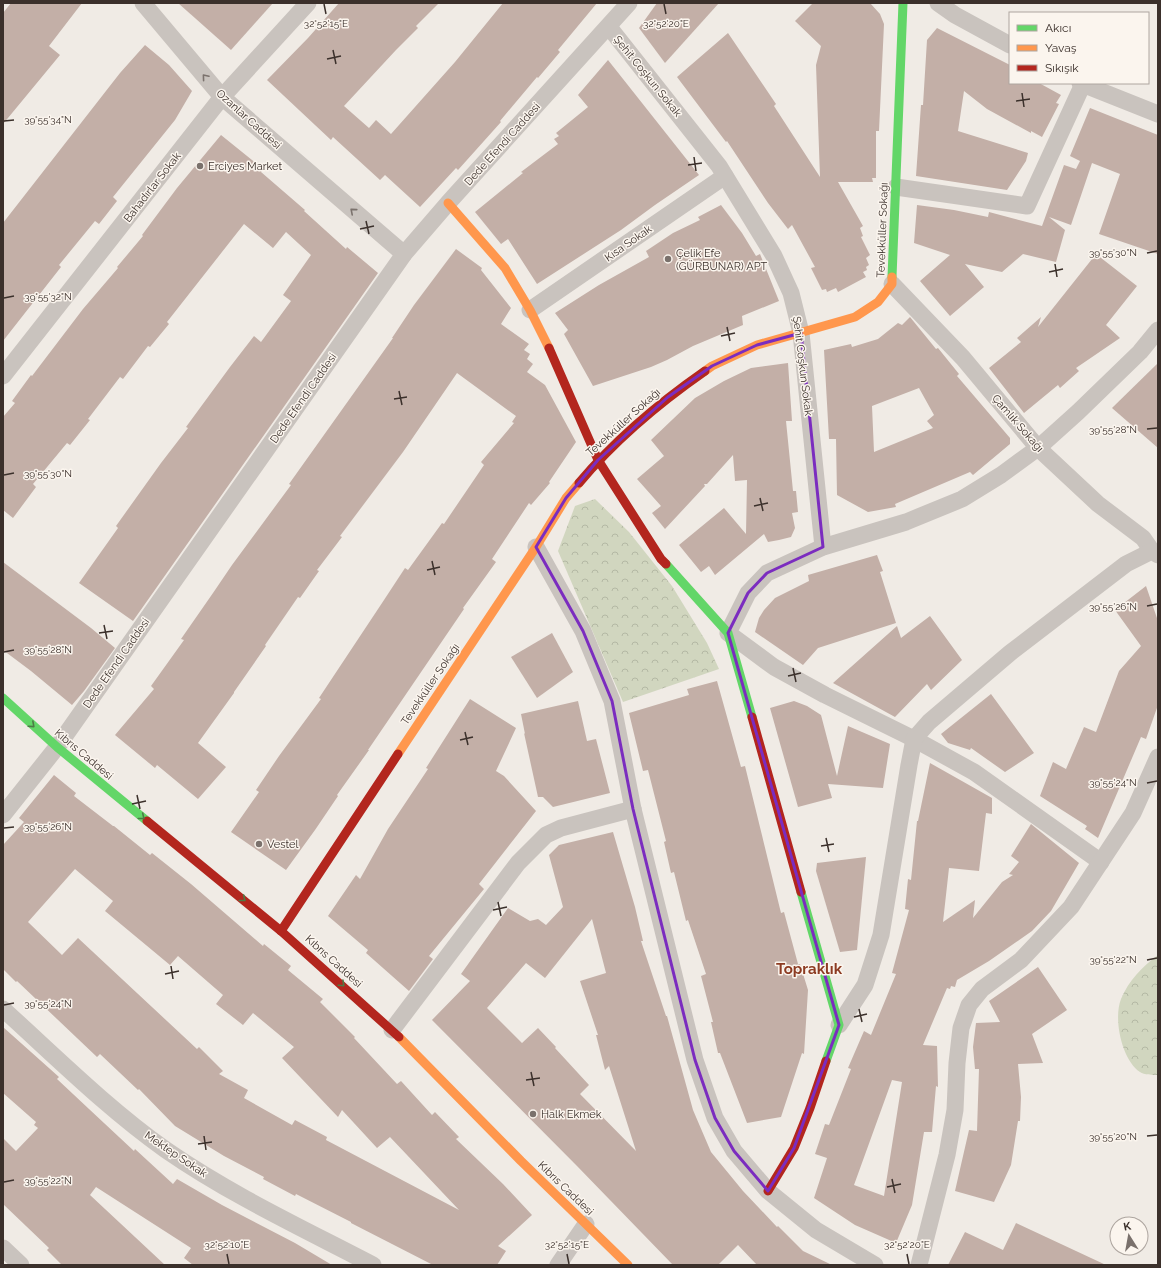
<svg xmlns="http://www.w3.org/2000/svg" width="1161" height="1268" viewBox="0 0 1161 1268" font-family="Raleway,sans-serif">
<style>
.forest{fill:url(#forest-crowns)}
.building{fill:#c3afa7;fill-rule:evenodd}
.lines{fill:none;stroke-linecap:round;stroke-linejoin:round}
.street{stroke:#c9c3be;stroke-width:17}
.fast{stroke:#63d668;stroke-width:9}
.slow{stroke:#ff974d;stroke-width:9}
.jam{stroke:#b3261e;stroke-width:9}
.oneway{stroke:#7b726d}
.oneway2{stroke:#4d7b46}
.marked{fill:none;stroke:#7b2cbf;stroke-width:3;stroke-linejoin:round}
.ticks{fill:none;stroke:#3b302b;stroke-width:1.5}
.poi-dot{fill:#7a716c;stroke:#fbf5ee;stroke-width:1.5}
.labels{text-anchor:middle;stroke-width:3;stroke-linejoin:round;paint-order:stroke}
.street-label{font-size:11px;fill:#3b302b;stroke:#fbf5ee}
.poi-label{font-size:11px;fill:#3b302b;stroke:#fbf5ee;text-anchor:start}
.district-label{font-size:15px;font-weight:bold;fill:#8c3b22;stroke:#fbf5ee}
.ticks-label{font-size:10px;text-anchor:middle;fill:#3b302b;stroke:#fbf5ee;stroke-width:3;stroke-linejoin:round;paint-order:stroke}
</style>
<defs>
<pattern id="forest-crowns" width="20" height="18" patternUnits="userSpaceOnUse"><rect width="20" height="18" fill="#d1d6bf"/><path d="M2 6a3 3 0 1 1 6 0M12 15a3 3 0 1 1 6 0" fill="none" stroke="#b4b8a4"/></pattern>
</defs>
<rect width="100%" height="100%" fill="#f0ebe5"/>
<!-- forest -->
<g class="forest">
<polygon points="595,499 629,532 672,586 707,643 719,669 623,702 558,551 575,506"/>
<path d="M1158,955V1075C1153,1075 1144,1075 1140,1072C1122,1060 1113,1019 1121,999C1129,980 1142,967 1158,955Z"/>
</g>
<!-- building -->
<g class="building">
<polygon points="11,3 82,3 49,46 60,55 3,124 3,13"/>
<polygon points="178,3 273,3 231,50"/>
<polygon points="339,3 439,3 416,26 418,28 396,50 344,106 369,128 376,120 391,134 455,62 503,3 597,3 558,50 560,52 538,78 537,77 500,121 501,122 458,170 456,168 420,207 385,175 380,180 333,137 331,140 267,80 308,38"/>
<polygon points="657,3 719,3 665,63 639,28"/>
<polygon points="813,3 870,3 880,14 884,24 879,131 876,131 876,178 872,178 873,182 838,182 863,226 860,228 863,236 861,237 870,255 866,258 869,265 866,267 867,270 863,272 866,277 838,292 836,288 827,292 826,289 822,290 811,268 815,267 792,225 788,229 768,203 727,141 726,142 677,77 728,33 776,104 774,106 820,177 816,65 821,46 795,21"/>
<polygon points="937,28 1010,65 1010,83 1039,83 1061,95 1056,103 1059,104 1042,137 1031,131 1031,133 987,109 964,91 958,131 1028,153 1026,161 1007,190 916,176 921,105 923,105 927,40"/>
<polygon points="145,45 169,65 192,91 175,120 113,197 117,201 99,224 95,221 59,265 61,267 3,341 3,223 120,73"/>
<polygon points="608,60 699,175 655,205 621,230 537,284 508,239 501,244 475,212 523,173 521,172 558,144 554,139 559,136 556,133 588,107 578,95"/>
<polygon points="1090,108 1158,135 1158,254 1099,234 1120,174 1092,163 1071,225 1049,217 1065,230 1056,262 1023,254 1002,272 965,264 984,287 950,316 920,281 950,255 914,243 917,205 954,210 988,217 989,212 1042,226 1064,165 1076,169 1080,161 1070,156"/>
<polygon points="221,135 263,169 261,172 305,210 304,211 346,249 347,247 378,273 133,621 79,583 118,528 116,526 161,463 188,428 186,427 230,367 254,336 261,342 291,301 283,295 311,255 286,232 273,248 244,224 167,322 169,324 150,347 148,346 123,379 120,377 88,419 90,420 70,445 67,443 33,484 36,487 13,518 3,510 3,417 15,403 12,401 31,375 32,376 83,309 118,268 117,267 143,236 142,235 177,188"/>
<polygon points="721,205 742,233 756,256 760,254 779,301 742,316 743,325 693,346 667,360 651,367 593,386 564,334 568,330 555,313 599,285 649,257 646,251 673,233 700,220 698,217"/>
<polygon points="456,249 482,268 481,270 511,308 501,324 529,344 524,350 530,354 527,359 533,364 527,372 545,385 576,442 549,482 550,483 531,505 529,503 492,559 496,562 463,608 464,609 368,750 369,750 337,795 338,796 315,830 286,870 231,832 259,792 256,790 279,756 321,699 319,698 384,600 405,568 408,570 442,523 444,524 484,465 481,462 514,423 512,422 516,416 457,373 403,452 340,536 342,537 317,570 319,571 300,598 298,597 265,645 266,646 234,692 234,693 198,743 226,767 198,799 157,765 155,768 115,735 154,689 151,686 184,640 181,639 213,593 232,565 291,485 289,484 393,338 392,338 414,305"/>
<polygon points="1096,254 1137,286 1106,325 1120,338 1076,368 1079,371 1060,388 1058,385 1024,413 989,368 1021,342 1017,338 1041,317 1038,327"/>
<path d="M910,317L936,349L938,348L959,374L957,376L1010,438V444L973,475L970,472L895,504L896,507L868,512L837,495L836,439H829L824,350L851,344L852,347L878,339L898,323L902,325ZM919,388L934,415L927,421L933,428L874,452L872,406Z"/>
<polygon points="788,363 792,421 786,421 793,491 796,491 798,512 792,513 795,528 791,537 779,540 768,542 764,534 715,575 709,566 701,572 679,545 724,508 746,534 747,480 735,481 733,455 707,484 704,484 705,486 665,529 652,513 661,506 637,479 664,456 651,440 695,398 724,381 751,368"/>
<polygon points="1158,363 1158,448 1112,408"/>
<polygon points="877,555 883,571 880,572 896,623 818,648 803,665 755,632 759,618 764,610 775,598 809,581 808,575"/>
<polygon points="3,562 91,628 115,648 84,691 72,705 31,671 3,650"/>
<polygon points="1146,586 1158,621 1158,705 1146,739 1141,737 1098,838 1085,829 1087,826 1040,796 1053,762 1066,769 1084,727 1096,732 1119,671 1141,646 1115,610"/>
<polygon points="930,616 962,660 931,690 927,684 895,717 833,683 897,626 901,638"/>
<polygon points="552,633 573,672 537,698 511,657"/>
<polygon points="717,681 741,767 745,766 781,913 784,912 798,964 800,964 808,990 804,1054 802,1053 781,1117 747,1123 720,1053 718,1053 711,1022 713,1022 701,976 706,974 688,920 686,921 674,872 671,873 664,842 666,841 648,770 643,771 629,713 689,695 687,689"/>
<polygon points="991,694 1034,753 1005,772 971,748 970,750 948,743 941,734"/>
<polygon points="470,699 516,728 496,771 504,776 536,811 479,884 484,889 429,956 433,959 409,991 366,953 368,950 328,916 356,875 360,879 388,829 428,769 426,768"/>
<polygon points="578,701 587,741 596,739 610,793 553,807 543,797 538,797 524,733 525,734 521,714"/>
<polygon points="794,701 807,706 821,715 837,776 848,726 890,744 883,788 828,784 832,798 798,807 770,708"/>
<path d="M930,763L992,798V814L986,813L979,871L949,868L943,922L975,900L973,918L1002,882L1013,875L1009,874L1019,862L1011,856L1031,824L1079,863L1051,911L1032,931L989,961L957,980L955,987L951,986L950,989L947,988L923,1045L937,1046L938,1087L936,1086L932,1132H924L912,1205L896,1243L855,1225L814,1198L827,1158L815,1154L825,1124L829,1125L851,1069L848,1068L864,1031L871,1035L896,974L892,973L909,910L905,909L908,879L911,880L917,821H918ZM892,1080L902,1082L884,1196L854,1185Z"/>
<path d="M54,775L76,793L74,796L113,826H114L150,855L152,853L191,884L263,946L264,944L291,966L288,970L323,999L320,1002L355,1037L354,1038L397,1084L401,1081L432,1115L435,1112L459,1137L456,1139L503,1184L532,1215L498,1246L506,1251L497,1265H433L351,1223V1222L296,1194L295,1196L263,1179L264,1177L224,1156L175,1126L139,1089L138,1090L100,1054L97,1057L17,981L16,982L3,969V845L24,822L19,818ZM75,869L113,901L105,911L170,965L178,956L223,995L216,1004L243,1025L253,1013L294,1047L282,1058L338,1117L342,1110L377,1148L390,1137L459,1210L326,1140L327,1137L295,1120L292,1125L244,1098L248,1090L219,1074L223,1071L199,1047L197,1049L78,938L62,955L28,922Z"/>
<path d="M613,832L635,907L643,941H641L666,1016H667L693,1110L711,1152L743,1191L777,1227L778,1226L803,1251L832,1265H757L738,1245L718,1265H673L577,1166L432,1020L470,981L461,974L508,908L530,921L538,919L546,925L563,907L549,855L559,845ZM592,919L606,973L580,981L598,1035H596L605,1070L609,1066L636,1151L580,1094L589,1085L555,1048L556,1047L538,1028L522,1043L487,1008L526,963L545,978Z"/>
<polygon points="866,857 857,950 840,952 816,871 817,863"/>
<polygon points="1038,967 1067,1010 1032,1034 1043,1063 1018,1064 1021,1097 1020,1121 1018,1121 1011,1165 994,1202 955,1191 969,1130 977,1131 979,1069 975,1069 973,1047 976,1023 1000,1022 989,1001"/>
<polygon points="3,1027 59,1077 57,1079 89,1109 134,1151 135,1149 173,1184 177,1179 222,1205 295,1243 332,1265 193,1265 184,1258 191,1248 96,1187 90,1195 165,1265 62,1265 47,1250 49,1248 3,1204 3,1138 16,1151 38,1128 34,1125 36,1122 3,1093"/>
<polygon points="1016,1223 1106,1265 948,1265 965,1232 1003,1250"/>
</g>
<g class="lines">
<!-- street -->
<g class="street">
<polyline points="143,3 222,97 404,254"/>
<polyline points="938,3 955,15 1010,45"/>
<polyline points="609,27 719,166 774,256 791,293 801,333 823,547"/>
<polyline points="1080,83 1158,114"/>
<polyline points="896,187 1027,206 1083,84"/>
<polyline points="892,284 963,358 1038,448 1098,504 1143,538 1152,551"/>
<polyline points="530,310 725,176"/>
<polyline points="3,376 222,97 308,3"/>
<polyline points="536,547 583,631 612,701 633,809 695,1060 715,1118 734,1151 768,1191 816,1230 875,1265"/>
<polyline points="3,815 57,747 404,254 448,203 629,3"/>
<polyline points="1101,862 974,772 914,739 825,695 774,667 728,633 748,593 767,573 823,547 906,522 962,499 1001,475 1038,448 1078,412 1140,352 1158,330"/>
<path d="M3,1009C56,1057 107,1108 166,1150C231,1195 304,1229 373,1265"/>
<polyline points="839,1025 865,985 881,935 909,765 914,739 929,722 1010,653 1126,564 1152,551 1158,555"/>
<polyline points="392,1030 518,863 546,835 561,828 633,809"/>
<polyline points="3,1248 21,1265"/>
<polyline points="558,1265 586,1224"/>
<polyline points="919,1265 947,1155 955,1110 957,1063 961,1028 969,1005 982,989 1021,960 1071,907 1133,813 1158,757"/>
</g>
<!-- fast -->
<g class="fast">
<polyline points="892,277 903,3"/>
<polyline points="666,564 728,633 752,717"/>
<polyline points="3,698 57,747 147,821"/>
<polyline points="801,892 839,1025 826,1061"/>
</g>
<!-- slow -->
<g class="slow">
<polyline points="448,203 505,268 530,310 549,348"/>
<polyline points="705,371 712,366 757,345 855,317 878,302 892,284 892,277"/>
<polyline points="398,754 536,547 566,498 579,483"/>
<polyline points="399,1037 521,1161 628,1265"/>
</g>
<!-- jam -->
<g class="jam">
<polyline points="549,348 598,460 661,559 666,564"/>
<path d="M579,483C615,440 659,403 705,371"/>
<polyline points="752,717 801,892"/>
<polyline points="147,821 281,931 399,1037"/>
<polyline points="281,931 398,754"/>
<polyline points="768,1191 794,1148 810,1108 826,1061"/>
</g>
</g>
<!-- one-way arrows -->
<defs><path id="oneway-chevron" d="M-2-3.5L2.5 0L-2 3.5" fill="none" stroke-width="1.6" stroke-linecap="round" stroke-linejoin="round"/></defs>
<g class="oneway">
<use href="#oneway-chevron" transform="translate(205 77) rotate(-130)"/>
<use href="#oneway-chevron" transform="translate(353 211) rotate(-139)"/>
</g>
<g class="oneway2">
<use href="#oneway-chevron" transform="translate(32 725) rotate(42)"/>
<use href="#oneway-chevron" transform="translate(142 817) rotate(39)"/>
<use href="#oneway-chevron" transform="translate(243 899) rotate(39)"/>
<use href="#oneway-chevron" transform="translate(342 984) rotate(43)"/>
</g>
<!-- marked area -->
<path class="marked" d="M801,333L823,547L767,573L748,593L728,633L839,1025L794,1148L768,1191L734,1151L715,1118L695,1060L633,809L612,701L583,631L536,547L566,498L598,460L668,397L712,366L757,345Z"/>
<!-- ticks -->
<path class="ticks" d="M324,4L326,14M664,4L666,14M333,50L336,64M327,59L341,56M1022,93L1024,107M1016,101L1030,99M4,121L14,120M694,157L696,171M688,165L702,163M366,221L369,234M360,229L374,226M1147,253L1157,251M1055,264L1057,277M1049,272L1063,269M4,298L14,296M727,327L730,341M721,336L735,333M399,391L402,405M394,399L407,397M1147,429L1157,428M4,475L14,473M760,498L763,511M754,506L768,503M432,561L435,575M427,570L440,567M1147,606L1157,604M104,625L107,639M99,633L113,631M4,652L14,650M793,668L796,682M788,676L801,673M465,732L468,745M460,740L473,737M1147,783L1157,781M137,795L140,809M132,804L146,801M4,828L14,827M826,838L829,852M821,846L834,844M498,902L501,916M493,910L507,907M1147,960L1157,958M171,966L173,979M165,974L179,971M4,1005L14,1003M859,1009L862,1022M854,1017L867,1014M531,1072L534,1086M526,1080L540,1078M204,1136L206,1150M1147,1136L1157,1135M198,1144L212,1142M892,1179L895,1193M4,1182L14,1180M887,1187L901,1184M227,1254L229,1264M567,1254L569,1264M907,1254L909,1264"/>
<!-- markers -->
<g class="poi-dot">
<circle cx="200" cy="166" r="4"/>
<circle cx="668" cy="259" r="4"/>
<circle cx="259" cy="844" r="4"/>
<circle cx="533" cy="1114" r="4"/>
</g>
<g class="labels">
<!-- street labels -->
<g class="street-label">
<text transform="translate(648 76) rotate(51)" y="4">Şehit Coşkun Sokak</text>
<text transform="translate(249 119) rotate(42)" y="4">Ozanlar Caddesi</text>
<text transform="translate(502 144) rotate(-48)" y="4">Dede Efendi Caddesi</text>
<text transform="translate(152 187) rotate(-52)" y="4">Bahadırlar Sokak</text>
<text transform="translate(882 230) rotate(-88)" y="4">Tevekküller Sokağı</text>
<text transform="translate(628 243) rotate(-35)" y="4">Kısa Sokak</text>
<text transform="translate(803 366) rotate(83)" y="4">Şehit Coşkun Sokak</text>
<text transform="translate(303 398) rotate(-55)" y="4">Dede Efendi Caddesi</text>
<text transform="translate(623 422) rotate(-42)" y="4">Tevekküller Sokağı</text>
<text transform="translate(1018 423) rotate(49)" y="4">Çamlık Sokağı</text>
<text transform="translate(116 663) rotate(-55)" y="4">Dede Efendi Caddesi</text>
<text transform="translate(430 684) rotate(-56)" y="4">Tevekküller Sokağı</text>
<text transform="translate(84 754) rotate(40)" y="4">Kıbrıs Caddesi</text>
<text transform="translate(334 961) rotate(42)" y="4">Kıbrıs Caddesi</text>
<text transform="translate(176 1154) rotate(34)" y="4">Mektep Sokak</text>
<text transform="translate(566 1188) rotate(44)" y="4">Kıbrıs Caddesi</text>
</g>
<!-- poi labels -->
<g class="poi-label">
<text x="208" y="170">Erciyes Market</text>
<text x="676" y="257">Çelik Efe<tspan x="676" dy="13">(GÜRBUNAR) APT</tspan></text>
<text x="267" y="848">Vestel</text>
<text x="541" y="1118">Halk Ekmek</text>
</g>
<!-- district labels -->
<g class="district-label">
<text x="809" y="974">Topraklık</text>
</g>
</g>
<g class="ticks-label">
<text x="326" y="27">32°52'15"E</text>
<text x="666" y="27">32°52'20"E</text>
<text x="48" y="123">39°55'34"N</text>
<text x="1113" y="256">39°55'30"N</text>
<text x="48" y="300">39°55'32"N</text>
<text x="1113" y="433">39°55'28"N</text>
<text x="48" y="477">39°55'30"N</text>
<text x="1113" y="610">39°55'26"N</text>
<text x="48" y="653">39°55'28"N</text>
<text x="1113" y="786">39°55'24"N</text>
<text x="48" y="830">39°55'26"N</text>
<text x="1113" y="963">39°55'22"N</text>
<text x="48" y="1007">39°55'24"N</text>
<text x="1113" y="1140">39°55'20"N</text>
<text x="48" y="1184">39°55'22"N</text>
<text x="227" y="1248">32°52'10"E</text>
<text x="567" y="1248">32°52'15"E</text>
<text x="907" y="1248">32°52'20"E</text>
</g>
<!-- border -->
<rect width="1161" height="1268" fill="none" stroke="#3b302b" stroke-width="8"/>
<!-- legend -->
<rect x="1009" y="12" width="140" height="72" fill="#fbf5ee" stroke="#aea6a0"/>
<rect x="1017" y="25" width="20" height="6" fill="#63d668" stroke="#aea6a0"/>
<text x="1045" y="32" font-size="12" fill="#3b302b">Akıcı</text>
<rect x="1017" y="45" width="20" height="6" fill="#ff974d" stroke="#aea6a0"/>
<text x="1045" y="52" font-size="12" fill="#3b302b">Yavaş</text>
<rect x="1017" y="65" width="20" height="6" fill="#b3261e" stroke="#aea6a0"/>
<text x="1045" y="72" font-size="12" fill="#3b302b">Sıkışık</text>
<!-- north arrow -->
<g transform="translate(1129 1236) rotate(349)"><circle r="19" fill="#fbf5ee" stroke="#aea6a0"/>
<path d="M0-3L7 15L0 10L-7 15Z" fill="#7a716c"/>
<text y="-6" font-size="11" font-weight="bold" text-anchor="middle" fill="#3b302b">K</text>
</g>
</svg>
